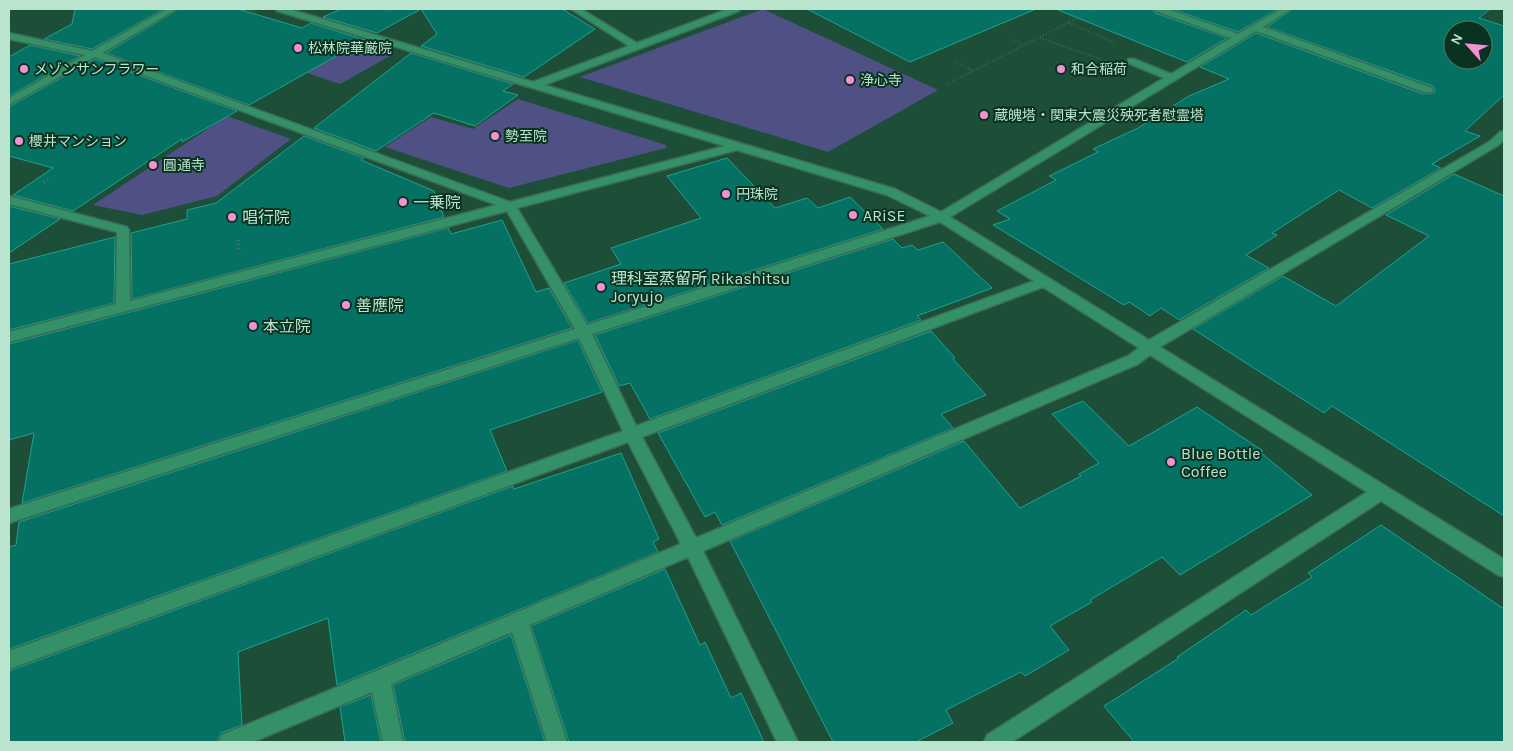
<svg xmlns="http://www.w3.org/2000/svg" width="1513" height="751" viewBox="0 0 1513 751" font-family="Karla,'Noto Sans JP',sans-serif">
<style>
.green{fill:#4f5185}
.building{fill:#057163;stroke:#1fa28f;fill-rule:evenodd}
.lines{fill:none;stroke-linecap:round;stroke-linejoin:round}
.minor-casing{stroke:#3c6c56;stroke-width:3}
.path-far1{stroke:#4e7d66;stroke-width:2;stroke-dasharray:0.5 2.5;stroke-linecap:butt}
.path{stroke:#4e7d66;stroke-width:2.5;stroke-dasharray:1 3;stroke-linecap:butt}
.minor{fill:#349167;fill-rule:evenodd}
.poi-dot{fill:#f491d3;stroke:#0a3220;stroke-width:2}
.labels{text-anchor:middle;stroke-width:4;stroke-linejoin:round;paint-order:stroke}
.far-poi-label{font-size:14px;fill:#bae4cd;stroke:#0a3220;text-anchor:start}
.poi-label{font-size:16px;fill:#bae4cd;stroke:#0a3220;text-anchor:start}
</style>
<rect width="100%" height="100%" fill="#1d4e37"/>
<!-- green -->
<g class="green">
<polygon points="763,9 938,90 828,152 580,77"/>
<polygon points="340,42 390,56 340,84 292,68"/>
<polygon points="518,99 666,145 666,148 509,188 385,147 431,117 473,129"/>
<polygon points="227,116 291,139 217,196 142,215 93,205"/>
</g>
<!-- building -->
<g class="building">
<polygon points="75,9 164,9 92,49 44,39 72,24"/>
<polygon points="179,9 238,9 302,28 311,23 365,40 249,105 106,53"/>
<polygon points="341,9 421,9 377,33 323,17"/>
<polygon points="421,9 562,9 595,29 524,77 421,46 437,34"/>
<polygon points="807,9 1036,9 910,62"/>
<polygon points="1058,9 1153,9 1155,13 1227,38 1187,62 1058,10"/>
<polygon points="1172,9 1278,9 1238,32"/>
<path d="M1293,9H1490L1479,18L1504,26V95L1465,131L1480,136L1432,164L1441,168L1372,208L1339,190L1272,233L1277,235L1246,255L1269,268L1179,320L1161,308L1150,316L1129,302L1124,305L993,225L1010,219L997,211L1056,180L1049,176L1098,152L1093,149L1138,128L1189,96L1229,79L1200,67L1256,33L1423,94L1434,93L1435,89L1433,86L1267,27ZM1453,30H1483V60H1453Z"/>
<polygon points="30,45 80,56 9,96 9,57"/>
<polygon points="411,53 513,84 503,91 518,95 475,126 434,113 376,151 314,128"/>
<polygon points="95,59 237,111 182,142 182,139 73,211 13,195 53,168 9,156 9,107"/>
<polygon points="304,136 364,158 361,160 434,191 444,217 132,299 131,233 187,219 187,210 216,203"/>
<polygon points="727,158 775,208 807,198 818,208 850,197 883,229 588,323 564,283 621,264 611,248 701,218 667,176"/>
<polygon points="1454,174 1504,196 1504,516 1332,406 1324,413 1193,329 1283,276 1336,306 1429,236 1386,215"/>
<polygon points="9,206 60,219 9,253"/>
<polygon points="502,220 536,292 549,288 572,328 22,503 34,433 9,440 9,344 448,228 451,234"/>
<polygon points="115,237 114,303 9,330 9,264"/>
<polygon points="893,239 902,248 912,245 918,250 943,242 992,288 917,316 921,320 650,419 630,383 619,386 595,335"/>
<polygon points="931,331 955,358 953,359 986,395 941,414 953,428 722,525 715,512 705,517 658,433"/>
<polygon points="578,340 602,392 490,430 507,471 9,649 9,547 16,545 19,522"/>
<polygon points="1083,401 1129,446 1197,407 1263,451 1260,452 1312,495 1180,575 1162,557 1090,600 1092,602 1050,626 1069,650 1025,676 1021,672 946,710 953,723 916,742 833,742 730,541 964,441 1020,508 1081,476 1079,474 1099,463 1052,414"/>
<polygon points="621,453 659,539 653,542 658,552 337,685 328,618 238,652 242,725 221,733 217,742 9,742 9,671 513,486 514,489"/>
<polygon points="1381,525 1504,609 1504,742 1134,742 1104,706 1179,658 1177,657 1246,610 1251,615 1312,577 1308,573"/>
<polygon points="665,569 700,645 705,642 731,698 741,693 764,742 569,742 531,626"/>
<polygon points="511,635 545,742 405,742 393,685"/>
<polygon points="371,695 381,742 345,742 340,707"/>
</g>
<g class="lines">
<defs>
<path id="minor" d="M167,9H177L102,53L510,202L725,146L277,11L276,9H289L533,82L629,46L571,9H581L637,43L728,9H740L739,11L544,85L895,189L941,212L1164,78L1128,63V59H1134L1171,74L1231,38L1156,11L1155,9H1167L1238,34L1281,9H1291L1263,27L1432,88L1433,90L1432,92H1424L1256,31L950,217L1149,340L1489,142L1500,132L1504,131V140L1497,146L1160,347L1504,559V577L1498,575L1381,501L1012,742H984L987,735L1367,492L1150,355L1138,364L703,551L798,742H777L688,557L529,625L567,742H547L512,632L391,684L403,742H383L372,692L253,742H219L222,735L681,544L628,442L9,669V651L623,431L579,338L9,523V509L575,329L507,211L9,342V332L116,304L117,232L9,204V196L127,227L129,230L130,301L497,205L95,57L9,105V98L85,55L9,39V33L92,51ZM737,150L887,195L930,216L587,325L517,208ZM940,222L1034,281L636,426L592,334ZM1043,287L1139,348L1128,356L696,538L642,437Z"/>
</defs>
<!-- minor casing -->
<use href="#minor" class="minor-casing"/>
<!-- path-far1 -->
<g class="path-far1">
<polyline points="247,9 256,12"/>
<polyline points="382,14 394,9"/>
<polyline points="1069,23 1115,43"/>
<polyline points="1040,38 1106,61"/>
<polyline points="1013,40 1024,45"/>
<polyline points="955,62 973,71"/>
<polyline points="947,84 1095,9"/>
</g>
<!-- path -->
<g class="path">
<polyline points="44,182 50,178"/>
<polyline points="238,240 239,250"/>
</g>
<!-- minor -->
<use href="#minor" class="minor"/>
</g>
<!-- markers -->
<g class="poi-dot">
<circle cx="298" cy="48" r="5"/>
<circle cx="24" cy="69" r="5"/>
<circle cx="1061" cy="69" r="5"/>
<circle cx="850" cy="80" r="5"/>
<circle cx="984" cy="115" r="5"/>
<circle cx="495" cy="136" r="5"/>
<circle cx="19" cy="141" r="5"/>
<circle cx="153" cy="165" r="5"/>
<circle cx="726" cy="194" r="5"/>
<circle cx="403" cy="202" r="5"/>
<circle cx="853" cy="215" r="5"/>
<circle cx="232" cy="217" r="5"/>
<circle cx="601" cy="287" r="5"/>
<circle cx="346" cy="305" r="5"/>
<circle cx="253" cy="326" r="5"/>
<circle cx="1171" cy="462" r="5"/>
</g>
<g class="labels">
<!-- far-poi labels -->
<g class="far-poi-label">
<text x="308" y="53">松林院華厳院</text>
<text x="34" y="74">メゾンサンフラワー</text>
<text x="1071" y="74">和合稲荷</text>
<text x="860" y="85">浄心寺</text>
<text x="994" y="120">蔵魄塔・関東大震災殃死者慰霊塔</text>
<text x="505" y="141">勢至院</text>
<text x="29" y="146">櫻井マンション</text>
<text x="163" y="170">圓通寺</text>
<text x="736" y="199">円珠院</text>
</g>
<!-- poi labels -->
<g class="poi-label">
<text x="413" y="208">一乗院</text>
<text x="863" y="221">ARiSE</text>
<text x="242" y="223">唱行院</text>
<text x="611" y="284">理科室蒸留所 Rikashitsu<tspan x="611" dy="18">Joryujo</tspan></text>
<text x="356" y="311">善應院</text>
<text x="263" y="332">本立院</text>
<text x="1181" y="459">Blue Bottle<tspan x="1181" dy="18">Coffee</tspan></text>
</g>
</g>
<!-- border -->
<rect width="1513" height="751" fill="none" stroke="#bae4cd" stroke-width="20"/>
<!-- north arrow -->
<g transform="translate(1468 45) rotate(297)"><circle r="24" fill="#0a3220" stroke="#507965"/>
<path d="M0-4L9 19L0 12L-9 19Z" fill="#f491d3"/>
<text y="-8" font-size="14" font-weight="bold" text-anchor="middle" fill="#bae4cd">N</text>
</g>
</svg>
